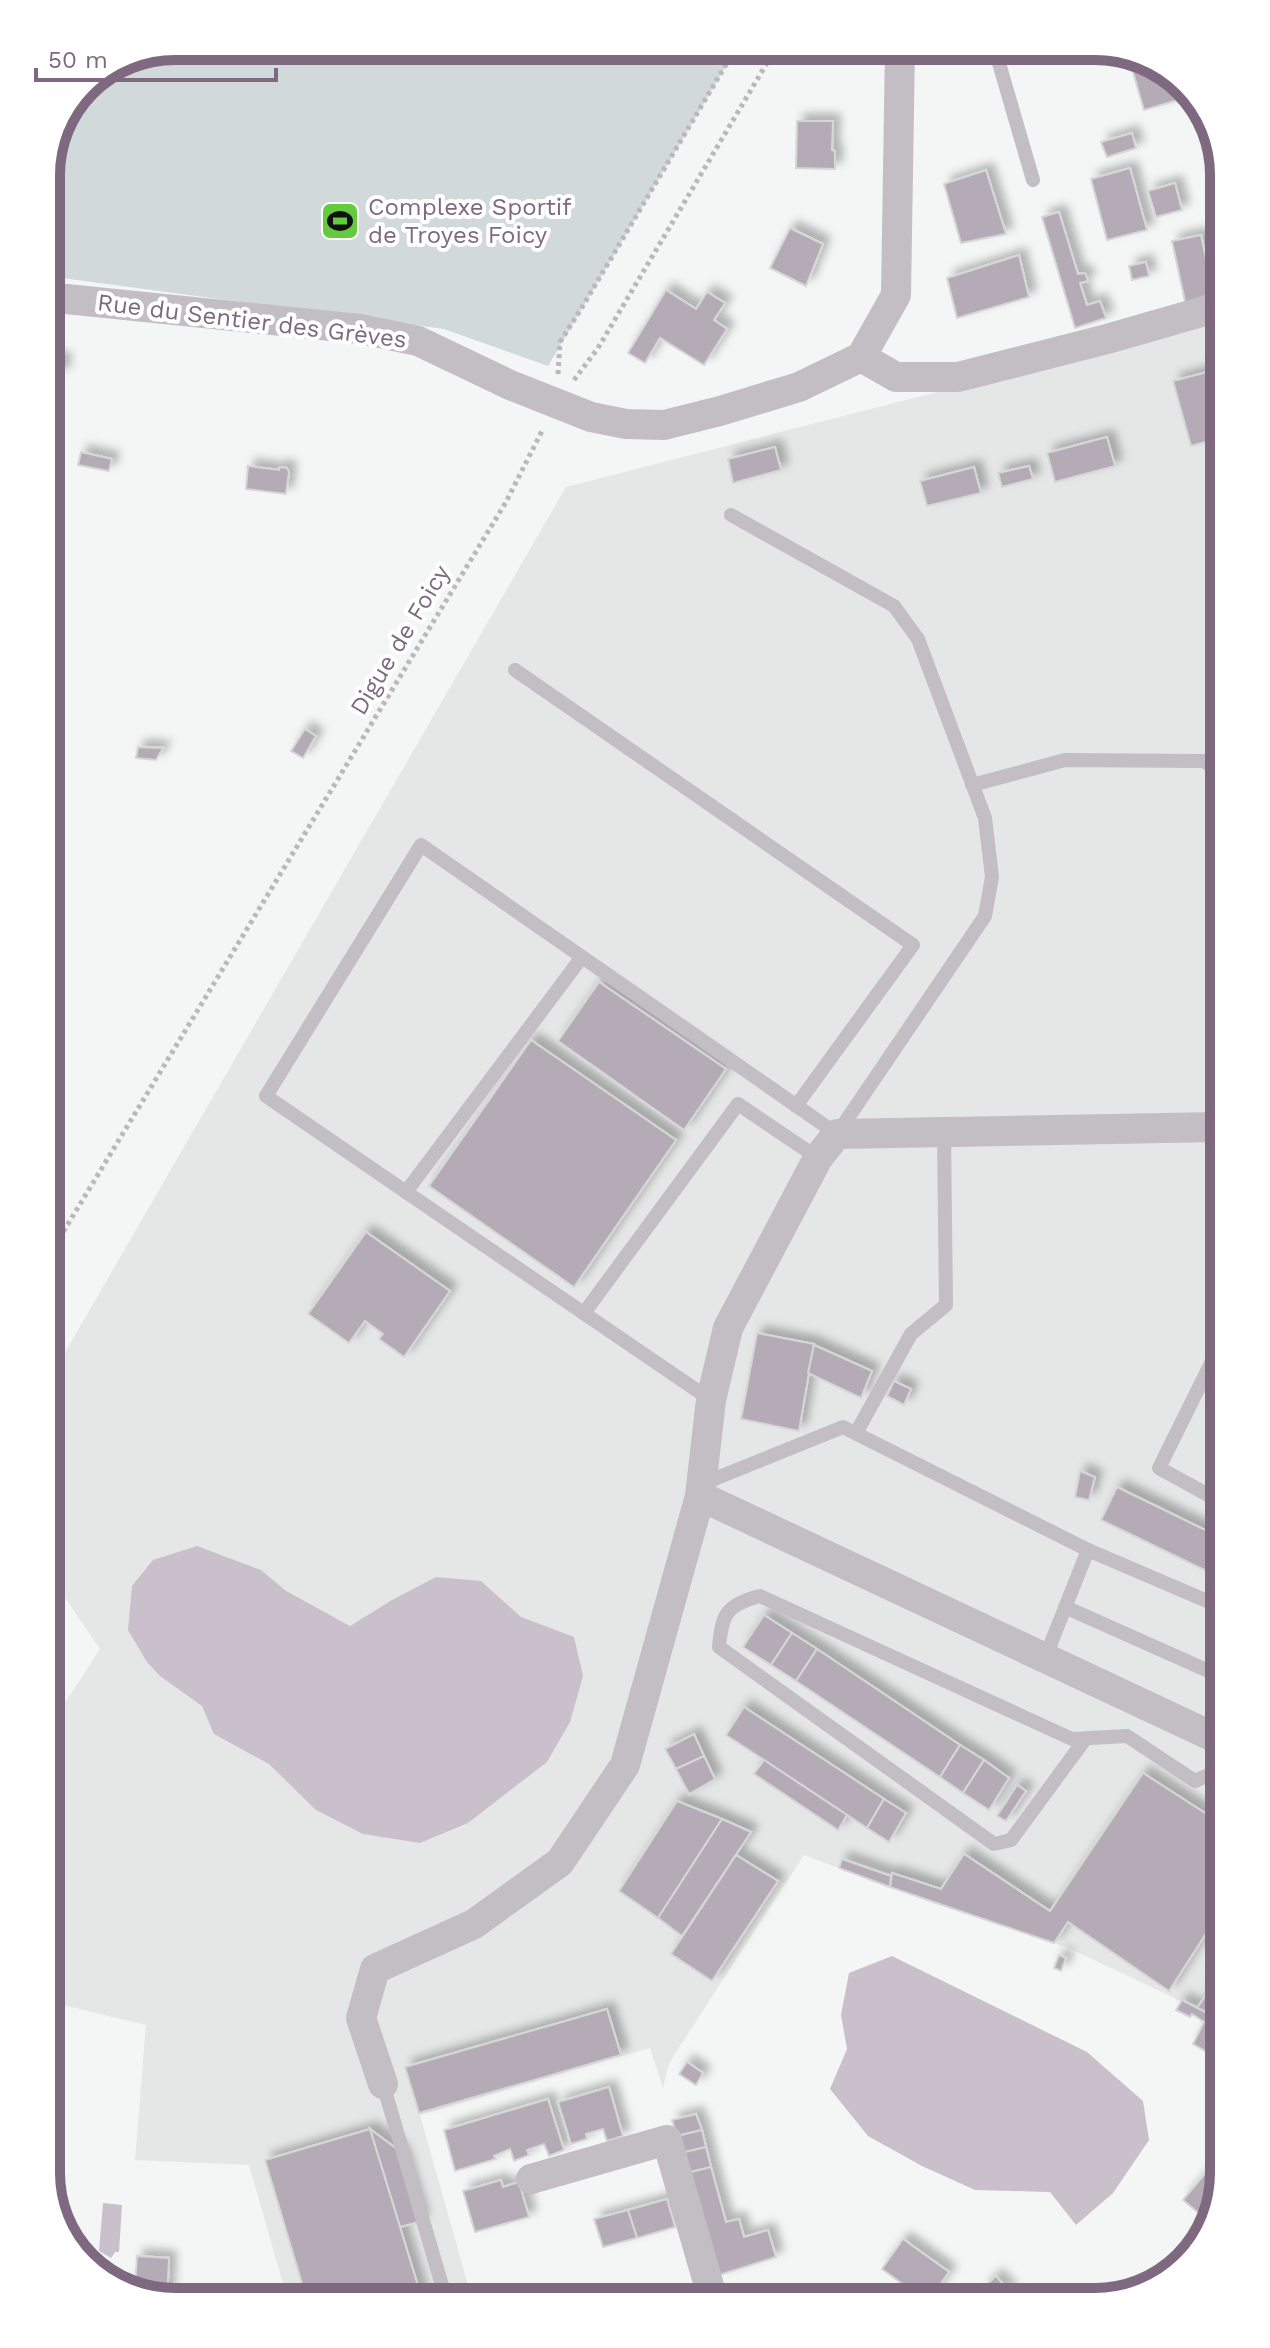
<svg xmlns="http://www.w3.org/2000/svg" width="1270" height="2348" viewBox="0 0 1270 2348" font-family="'Work Sans',sans-serif">
<style>
.built{fill:#e5e6e6}
.green{fill:#d2d9da}
.water{fill:#c9c0cc}
.building{fill:#b5abb6;stroke:#d5d7d6;stroke-width:2;filter:url(#shadow)}
.lines{fill:none;stroke-linecap:round;stroke-linejoin:round}
.path{stroke:#bcb7bc;stroke-width:5;stroke-dasharray:4 4;stroke-linecap:butt}
.lane{stroke:#c3bdc4;stroke-width:14}
.street{stroke:#c3bdc4;stroke-width:30}
.labels{text-anchor:middle;stroke-width:8;stroke-linejoin:round;paint-order:stroke}
.poi-label{font-size:24px;fill:#7e6980;stroke:#fff;text-anchor:start}
.street-label{font-size:24px;fill:#7e6980;stroke:#fff}
.rim{fill:none;stroke:#7e6980;stroke-width:10}
</style>
<defs>
<filter id="shadow"><feDropShadow dx="7" dy="-7" stdDeviation="4" flood-color="#0004"/></filter>
</defs>
<rect width="100%" height="100%" fill="#f3f6f4"/>
<!-- built -->
<polygon class="built" points="1215,321 1223,2021 1069,1948 927,1901 804,1855 674,2055 668,2067 663,2088 650,2048 420,2115 472,2299 288,2301 249,2165 135,2160 146,2025 55,2003 54,1720 100,1649 53,1580 52,1375 566,487"/>
<!-- green -->
<polygon class="green" points="175,46 738,46 548,366 444,329 47,276 46,167 84,83"/>
<!-- water -->
<g class="water">
<polygon points="197,1546 261,1570 286,1591 350,1626 392,1600 436,1577 481,1581 521,1617 574,1637 583,1676 570,1722 547,1762 468,1823 420,1843 363,1834 316,1810 269,1764 214,1734 202,1706 160,1676 147,1662 128,1630 132,1586 153,1560"/>
<polygon points="892,1956 1087,2052 1143,2101 1149,2140 1113,2193 1076,2225 1050,2192 975,2190 922,2166 868,2136 830,2089 847,2049 841,2015 849,1973"/>
<polygon points="103,2203 122,2205 119,2252 115,2252 111,2258 99,2251"/>
</g>
<!-- building -->
<g class="building">
<polygon points="1128,55 1167,68 1178,100 1144,110"/>
<polygon points="797,121 833,121 832,150 835,151 835,169 796,168"/>
<polygon points="1132,133 1136,148 1107,157 1101,142"/>
<polygon points="1130,168 1147,230 1107,240 1091,179"/>
<polygon points="986,170 1006,234 961,243 944,184"/>
<polygon points="1175,183 1182,210 1156,217 1148,191"/>
<polygon points="1059,212 1078,274 1085,273 1088,281 1080,283 1087,305 1100,301 1106,318 1075,328 1042,217"/>
<polygon points="790,228 823,244 806,286 770,268"/>
<polygon points="1201,235 1206,259 1215,257 1215,276 1209,277 1214,298 1186,306 1172,241"/>
<polygon points="1019,255 1029,297 957,318 947,278"/>
<polygon points="1146,262 1149,276 1132,280 1129,266"/>
<polygon points="666,290 696,309 707,292 725,303 714,320 727,329 704,365 660,338 645,363 628,353"/>
<polygon points="47,358 64,360 62,375 47,373"/>
<polygon points="1215,370 1216,439 1191,446 1173,381"/>
<polygon points="1107,437 1115,466 1055,482 1047,453"/>
<polygon points="775,447 781,470 733,483 728,459"/>
<polygon points="81,452 112,459 109,471 78,465"/>
<polygon points="248,466 279,470 280,467 287,468 289,472 286,494 246,489"/>
<polygon points="1029,466 1033,479 1002,487 998,473"/>
<polygon points="974,467 981,493 927,506 920,481"/>
<polygon points="305,729 316,736 303,758 291,751"/>
<polygon points="138,747 163,748 156,760 136,758"/>
<polygon points="599,982 726,1069 684,1130 558,1041"/>
<polygon points="531,1040 676,1140 574,1287 429,1186"/>
<polygon points="366,1232 450,1291 404,1357 379,1339 383,1334 365,1321 349,1343 308,1314"/>
<polygon points="757,1333 814,1344 799,1431 741,1419"/>
<polygon points="814,1345 872,1371 861,1398 808,1373"/>
<polygon points="894,1381 911,1389 904,1405 887,1396"/>
<polygon points="1080,1471 1095,1477 1089,1500 1075,1497"/>
<polygon points="1117,1487 1207,1531 1209,1527 1221,1532 1221,1578 1101,1520"/>
<polygon points="764,1615 792,1633 771,1665 743,1647"/>
<polygon points="792,1633 817,1649 796,1681 771,1665"/>
<polygon points="817,1649 960,1745 940,1777 796,1681"/>
<polygon points="744,1707 884,1799 867,1828 726,1735"/>
<polygon points="694,1734 704,1756 676,1769 665,1749"/>
<polygon points="960,1745 984,1760 963,1793 940,1777"/>
<polygon points="704,1756 715,1779 689,1794 676,1769"/>
<polygon points="764,1760 847,1815 838,1830 754,1774"/>
<polygon points="984,1760 1009,1778 989,1810 963,1793"/>
<polygon points="1143,1773 1222,1824 1223,1907 1169,1991 1068,1922 1054,1943 890,1887 892,1873 941,1889 964,1854 1050,1911"/>
<polygon points="1017,1785 1026,1791 1006,1821 997,1816"/>
<polygon points="884,1799 906,1813 889,1842 867,1828"/>
<polygon points="677,1801 722,1819 658,1918 619,1891"/>
<polygon points="722,1819 751,1832 682,1936 658,1918"/>
<polygon points="736,1855 778,1881 712,1981 671,1954"/>
<polygon points="842,1859 891,1876 890,1887 839,1868"/>
<polygon points="1059,1955 1066,1958 1061,1971 1054,1968"/>
<polygon points="1223,1970 1223,2021 1197,2008"/>
<polygon points="1182,2000 1223,2021 1223,2061 1193,2044 1204,2022 1192,2014 1190,2017 1176,2010"/>
<polygon points="607,2009 621,2055 419,2113 405,2067"/>
<polygon points="687,2062 703,2073 696,2085 679,2074"/>
<polygon points="609,2087 623,2136 607,2141 603,2129 586,2134 587,2139 571,2144 558,2102"/>
<polygon points="548,2099 564,2150 549,2156 544,2144 527,2150 529,2155 514,2161 510,2149 494,2156 496,2159 455,2171 444,2130"/>
<polygon points="696,2114 702,2130 677,2136 672,2120"/>
<polygon points="370,2129 401,2152 422,2221 400,2227"/>
<polygon points="370,2129 422,2299 307,2300 265,2160"/>
<polygon points="702,2130 706,2147 681,2153 677,2136"/>
<polygon points="706,2147 711,2167 687,2173 681,2153"/>
<polygon points="1213,2164 1224,2174 1209,2222 1183,2200"/>
<polygon points="711,2167 726,2222 739,2219 744,2237 768,2230 776,2257 716,2276 687,2173"/>
<polygon points="501,2180 503,2187 519,2182 529,2217 475,2232 463,2191"/>
<polygon points="667,2199 675,2227 637,2238 628,2210"/>
<polygon points="628,2210 637,2238 603,2247 594,2219"/>
<polygon points="903,2239 949,2272 933,2294 916,2294 882,2269"/>
<polygon points="137,2256 169,2258 167,2302 120,2286 135,2287"/>
<polygon points="996,2276 1011,2293 988,2294 983,2288"/>
</g>
<g class="lines">
<!-- path -->
<g class="path">
<polyline points="277,46 285,64"/>
<polyline points="558,374 560,342 581,309 737,46"/>
<polyline points="574,380 598,348 777,46"/>
<polyline points="51,1252 506,502 543,429"/>
</g>
<!-- lane -->
<g class="lane">
<polyline points="994,46 1033,180"/>
<polyline points="515,670 913,945 796,1106"/>
<polyline points="972,785 1065,760 1203,761 1217,768"/>
<path d="M582,957L406,1192L266,1096L421,845C560,941 698,1038 837,1134L985,916L992,877L985,818L918,639L894,606L731,515"/>
<polyline points="406,1192 711,1400"/>
<polyline points="584,1313 738,1104 818,1158"/>
<polyline points="1220,1345 1159,1468 1221,1502"/>
<polyline points="856,1433 911,1334 946,1305 944,1132"/>
<polyline points="702,1484 843,1427 1088,1550 1221,1607"/>
<polyline points="1065,1607 1222,1677"/>
<polyline points="1045,1658 1088,1550"/>
<path d="M1086,1738L1011,1840L994,1844L719,1647C722,1614 726,1605 760,1596L1072,1739L1127,1736L1195,1781L1222,1769"/>
<polyline points="383,2084 446,2299"/>
</g>
<!-- street -->
<g class="street">
<polyline points="47,297 360,329 418,341 510,385 591,417 626,424 664,425 720,411 799,387 861,357 896,295 900,46"/>
<polyline points="861,357 896,377 958,377 1107,339 1215,308"/>
<polyline points="700,1496 1222,1741"/>
<polyline points="383,2084 361,2018 375,1969 474,1924 560,1862 625,1765 700,1496 711,1400 728,1328 818,1158 837,1134 1219,1127"/>
<polyline points="531,2179 667,2140 712,2296"/>
</g>
</g>
<!-- icons -->
<defs>
<symbol id="stadium-square" viewBox="-11 -11 22 22"><rect x="-9" y="-9" width="18" height="18" rx="4" fill="#63cb3d" stroke="#fff"/><path d="M0-5a6.5 5 0 1 0 0 10a6.5 5 0 1 0 0-10ZM-3.5-1.8h7v3.6h-7Z" fill="#111"/></symbol>
</defs>
<g fill-rule="evenodd">
<use href="#stadium-square" x="318" y="199" width="44" height="44"/>
</g>
<g class="labels">
<!-- poi labels -->
<g class="poi-label">
<text x="368" y="215">Complexe Sportif<tspan x="368" dy="28">de Troyes Foicy</tspan></text>
</g>
<!-- street labels -->
<g class="street-label">
<text transform="translate(252 321) rotate(7)" y="8">Rue du Sentier des Grèves</text>
<text transform="translate(400 640) rotate(-59)" y="8">Digue de Foicy</text>
</g>
</g>
<!-- crop -->
<path d="M0 0H1270V2348H0ZM175 60H1095A115 115 0 0 1 1210 175V2173A115 115 0 0 1 1095 2288H175A115 115 0 0 1 60 2173V175A115 115 0 0 1 175 60Z" fill="#fff" fill-rule="evenodd"/>
<path class="rim" d="M175 60H1095A115 115 0 0 1 1210 175V2173A115 115 0 0 1 1095 2288H175A115 115 0 0 1 60 2173V175A115 115 0 0 1 175 60Z"/>
<!-- scale -->
<path d="M36 68v12h240v-12" fill="none" stroke="#7e6980" stroke-width="4"/>
<text x="48" y="68" font-size="24" fill="#7e6980" stroke="#ffffff" stroke-width="6" paint-order="stroke">50 m</text>
</svg>
